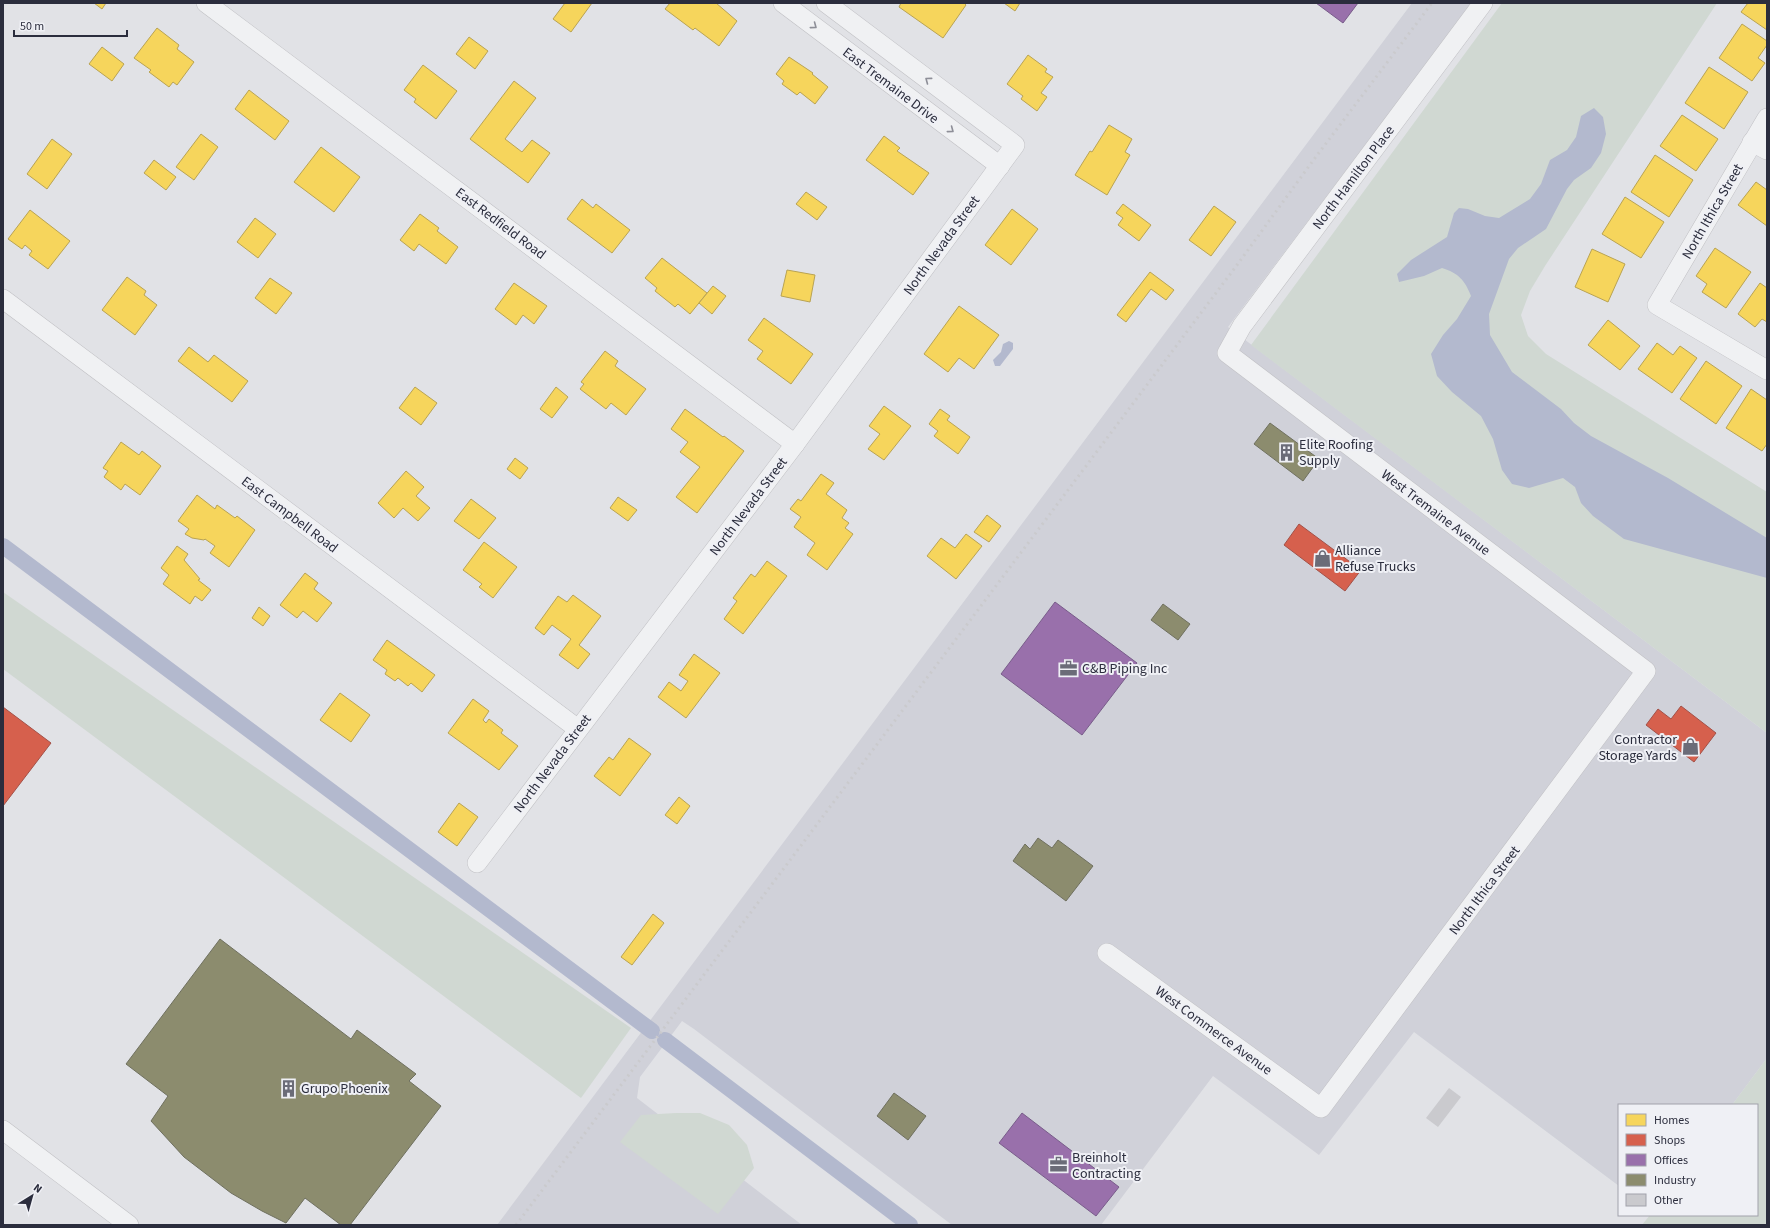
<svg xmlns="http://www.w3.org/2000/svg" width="1770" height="1228" viewBox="0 0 1770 1228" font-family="'Source Sans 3',sans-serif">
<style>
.built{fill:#d0d1d9}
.green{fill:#d0d8d2}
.water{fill:#b3b9ce}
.homes{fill:#f6d55c;stroke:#b9a353}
.shops{fill:#d6604d;stroke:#a35148}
.offices{fill:#9970ab;stroke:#785c8a}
.industry{fill:#8c8c6e;stroke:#6f705f}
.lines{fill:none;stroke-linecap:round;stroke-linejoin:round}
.canal{stroke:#b3b9ce;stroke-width:16}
.building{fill:#cacace}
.minor-casing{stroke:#c0c0c4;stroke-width:20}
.minor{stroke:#f0f1f3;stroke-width:19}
.rail{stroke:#cacacd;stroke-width:3;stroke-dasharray:2 4;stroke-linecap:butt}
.oneway{stroke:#8e8f98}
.labels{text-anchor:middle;stroke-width:4;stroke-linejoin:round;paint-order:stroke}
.street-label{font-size:14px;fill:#2b2d3d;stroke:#eff0f5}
.poi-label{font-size:14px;fill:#2b2d3d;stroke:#eff0f5;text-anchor:start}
</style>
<rect width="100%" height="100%" fill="#e1e2e6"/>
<!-- built -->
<polygon class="built" points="1412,3 1472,3 1228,327 1767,733 1767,1058 1732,1105 1619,1105 1619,1186 1414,1032 1319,1155 1213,1076 1101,1225 952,1225 694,1029 682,1021 640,1077 637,1098 802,1225 497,1225"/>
<!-- green -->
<g class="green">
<polygon points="1502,3 1717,3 1545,266 1530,291 1521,315 1528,336 1546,354 1767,492 1767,733 1251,345"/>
<polygon points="3,592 631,1028 581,1098 3,669"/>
<polygon points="1767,1058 1767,1225 1642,1225 1650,1215 1757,1215 1757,1105 1732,1105"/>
<polygon points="676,1113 700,1113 729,1125 747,1145 754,1168 718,1214 620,1142 641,1115"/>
</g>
<!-- water -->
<g class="water">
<path d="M1594,108L1603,117L1606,134L1601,153L1591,168L1574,180L1567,189L1546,229L1518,248L1509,259L1489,314L1490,335L1512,372L1561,409L1574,423L1591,436L1668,478L1767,538V578L1624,539L1593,516L1581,503L1575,487L1563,478L1529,488L1512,484L1502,470L1493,439L1481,416L1452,392L1437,376L1431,354L1443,335L1457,319L1471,296C1465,280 1458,273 1442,268L1424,276L1399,282L1397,274L1411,260L1447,237L1454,213L1459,208L1468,209L1485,216L1499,218L1530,199L1541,184L1550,160L1567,150L1576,137L1581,116Z"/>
<polygon points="1009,341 1013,343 1013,349 1000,366 995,366 993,360 1001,352 1003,344"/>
</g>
<!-- homes -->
<g class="homes">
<polygon points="94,3 106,3 102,9"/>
<polygon points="565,3 592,3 571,32 553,19"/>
<polygon points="670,3 716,3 737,21 719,46 695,28 693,30 665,9"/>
<polygon points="901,3 964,3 966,5 943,38 899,7"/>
<polygon points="1004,3 1020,3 1015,11"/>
<polygon points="1748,3 1767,3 1767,30 1741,12"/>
<polygon points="1742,24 1767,41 1767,45 1758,58 1765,63 1752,81 1719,58"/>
<polygon points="157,28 179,45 177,49 194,62 177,85 173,82 169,87 149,72 151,70 134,58"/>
<polygon points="469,37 488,51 475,69 456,54"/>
<polygon points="102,47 124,64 112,81 89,64"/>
<polygon points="1028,55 1047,69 1045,72 1053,77 1041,93 1047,97 1037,111 1021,99 1023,96 1007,84"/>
<polygon points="789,57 813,73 812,74 828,87 815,104 800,92 797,95 782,84 784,81 776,74"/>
<polygon points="423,65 457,91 436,119 414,102 416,99 404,90"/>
<polygon points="1709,67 1748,92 1724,129 1685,103"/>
<polygon points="514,81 536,98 505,139 522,152 532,140 550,153 528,183 470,139"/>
<polygon points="249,90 289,121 275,140 235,109"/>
<polygon points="1682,115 1718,139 1696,171 1660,146"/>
<polygon points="1109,125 1132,139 1125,152 1130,155 1107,195 1075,175 1090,151 1092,152"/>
<polygon points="201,134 218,147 194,180 176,167"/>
<polygon points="884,136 900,148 897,151 929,173 913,195 866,160"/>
<polygon points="52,139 72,154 47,189 27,174"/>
<polygon points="321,147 360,177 334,212 294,182"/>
<polygon points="1655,155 1693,180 1669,217 1631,192"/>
<polygon points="154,160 176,177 166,190 144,173"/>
<polygon points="1756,182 1767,190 1767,226 1738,205"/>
<polygon points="806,192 827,207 817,220 796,204"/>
<polygon points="1625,197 1664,222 1641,258 1602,234"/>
<polygon points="582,199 593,208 596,204 630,230 612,253 567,219"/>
<polygon points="1123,204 1151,225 1139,241 1118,225 1123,218 1116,213"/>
<polygon points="1214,206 1236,222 1211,256 1189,240"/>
<polygon points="1012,209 1038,229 1011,265 985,245"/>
<polygon points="30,210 70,241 48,269 29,255 32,251 25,245 22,249 8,239"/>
<polygon points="420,214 439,228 437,231 458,247 446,264 419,244 414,251 400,240"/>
<polygon points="255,218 276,234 258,258 237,242"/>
<polygon points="1715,248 1751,272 1726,308 1702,292 1707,284 1696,276"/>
<polygon points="1592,249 1625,264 1608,302 1575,287"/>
<polygon points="662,258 707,293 690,314 678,304 675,307 655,291 657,288 645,278"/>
<polygon points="787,270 815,275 810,302 781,296"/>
<polygon points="1150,272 1174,290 1166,300 1151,289 1126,322 1117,315"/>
<polygon points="127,277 146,291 144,295 157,305 135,335 102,310"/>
<polygon points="270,278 292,293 276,314 255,298"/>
<polygon points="514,283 547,306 534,324 523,315 516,325 495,309"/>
<polygon points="1760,283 1767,288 1767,322 1762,319 1755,327 1738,314"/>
<polygon points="713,286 726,296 712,314 699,303"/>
<polygon points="959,306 999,335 974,369 959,358 948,372 924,354"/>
<polygon points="764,318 813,354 791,384 757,359 763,351 748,340"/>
<polygon points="1608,320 1640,346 1620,370 1588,345"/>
<polygon points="1657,343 1673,355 1680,346 1697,358 1672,393 1638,369"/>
<polygon points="189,347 208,362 214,355 248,381 232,402 178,361"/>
<polygon points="605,351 618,361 615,366 646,389 626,415 611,403 606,409 580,389 584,384 581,382"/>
<polygon points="1706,361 1742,386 1716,424 1680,399"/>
<polygon points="415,387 437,403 421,425 399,408"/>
<polygon points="556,387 568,397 552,418 540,409"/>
<polygon points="1751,389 1767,400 1767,444 1762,451 1726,428"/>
<polygon points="884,406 911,426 884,460 868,449 880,434 869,426"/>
<polygon points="685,409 723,437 724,436 744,451 697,513 676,497 700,467 680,452 688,442 671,429"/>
<polygon points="940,409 950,416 947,420 970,437 958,454 934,436 938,431 929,424"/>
<polygon points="121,442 139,455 142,451 161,466 140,495 125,484 121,490 104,477 108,471 103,468"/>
<polygon points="515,458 528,468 520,479 507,469"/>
<polygon points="406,471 424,487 416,496 430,508 418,521 403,508 394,518 378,503"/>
<polygon points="821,474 834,483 826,494 847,510 842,518 849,523 845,528 853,534 827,570 807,555 815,543 794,527 801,517 790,509 798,499 801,501"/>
<polygon points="197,495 215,509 217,505 235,518 237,516 255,530 229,567 210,553 215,546 205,539 204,540 192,538 185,534 189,529 178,521"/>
<polygon points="618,497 637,510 628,521 610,508"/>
<polygon points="471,499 496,518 479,539 454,521"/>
<polygon points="987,515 1001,526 989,542 974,532"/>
<polygon points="966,534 982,546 956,579 927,556 941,538 955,548"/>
<polygon points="484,542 517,567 493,598 479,587 482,584 463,570"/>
<polygon points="177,546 188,554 184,560 200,579 198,580 211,590 202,601 195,596 190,604 163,584 169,575 161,568"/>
<polygon points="767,561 787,576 743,634 724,619 737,601 733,598 751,574 755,577"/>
<polygon points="305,573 318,583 314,589 332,603 317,622 303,611 297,618 280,605"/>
<polygon points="573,595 601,616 579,645 590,654 578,669 559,655 571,639 552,625 544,635 535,628 558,596 567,602"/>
<polygon points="259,607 270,616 263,626 252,618"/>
<polygon points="387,640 435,675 422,692 411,683 408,686 398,678 395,681 385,674 387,670 373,660"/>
<polygon points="694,654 720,673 686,718 658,697 669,682 681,691 688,681 679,675"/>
<polygon points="340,693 370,715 351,742 320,720"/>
<polygon points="473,699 489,711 483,720 486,723 489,719 503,730 501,733 518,746 499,770 448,733"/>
<polygon points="629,738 651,754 620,796 594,776 609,757 613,760"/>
<polygon points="679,797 690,806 677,824 665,815"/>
<polygon points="459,803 478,817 457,846 438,832"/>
<polygon points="653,914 664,923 632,965 621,957"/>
</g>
<!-- shops -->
<g class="shops">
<polygon points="1299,524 1361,570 1345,591 1284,545"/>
<polygon points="1681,706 1716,733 1694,762 1646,725 1658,709 1671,719"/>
<polygon points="3,707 51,743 3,806"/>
</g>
<!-- offices -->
<g class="offices">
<polygon points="1316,3 1358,3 1343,23"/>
<polygon points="1055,602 1137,663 1082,735 1001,674"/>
<polygon points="1022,1113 1119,1187 1096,1216 999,1143"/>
</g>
<!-- industry -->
<g class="industry">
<polygon points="1270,423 1319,459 1303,481 1254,444"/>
<polygon points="1163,604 1190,624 1178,640 1151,620"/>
<polygon points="1038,838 1052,848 1058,840 1093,866 1066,901 1013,861 1025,844 1030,849"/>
<polygon points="220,939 351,1039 357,1030 416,1074 409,1081 441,1106 350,1225 341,1225 305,1198 286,1223 262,1211 231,1193 184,1157 151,1121 168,1096 126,1064"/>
<polygon points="894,1093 926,1116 908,1140 877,1116"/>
</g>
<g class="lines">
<!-- canal -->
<g class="canal">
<polyline points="3,546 652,1031"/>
<polyline points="665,1040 910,1225"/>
</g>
</g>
<!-- building -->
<polygon class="building" points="1449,1088 1461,1097 1438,1127 1426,1118"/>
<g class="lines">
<defs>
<g id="minor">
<polyline points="206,3 795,444"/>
<polyline points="783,3 1000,166"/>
<polyline points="1767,118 1657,305 1767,370"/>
<polyline points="1752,142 1767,150"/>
<polyline points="3,299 578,729"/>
<polyline points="477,863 795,444 1015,145 826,3"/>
<polyline points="1107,953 1321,1108 1646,671 1227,353 1242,326 1483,3"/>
<polyline points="3,1130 129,1225"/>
</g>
</defs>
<!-- minor casing -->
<use href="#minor" class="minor-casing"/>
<!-- minor -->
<use href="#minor" class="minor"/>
<!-- rail -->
<polyline class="rail" points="516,1225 1237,265 1312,162 1432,3"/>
</g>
<!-- one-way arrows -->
<defs><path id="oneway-chevron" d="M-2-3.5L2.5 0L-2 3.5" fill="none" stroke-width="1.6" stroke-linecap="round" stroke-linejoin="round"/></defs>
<g class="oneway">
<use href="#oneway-chevron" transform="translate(814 26) rotate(37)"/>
<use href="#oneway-chevron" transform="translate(928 80) rotate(-143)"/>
<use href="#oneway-chevron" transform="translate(951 130) rotate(37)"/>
</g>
<!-- icons -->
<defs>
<symbol id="building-bare" viewBox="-9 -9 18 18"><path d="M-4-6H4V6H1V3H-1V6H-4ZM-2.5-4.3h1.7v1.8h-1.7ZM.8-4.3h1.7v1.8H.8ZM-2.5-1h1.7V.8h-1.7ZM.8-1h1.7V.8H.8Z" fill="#6b6c78" stroke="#eff0f5" stroke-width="2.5" paint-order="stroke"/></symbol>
<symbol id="shop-bare" viewBox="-9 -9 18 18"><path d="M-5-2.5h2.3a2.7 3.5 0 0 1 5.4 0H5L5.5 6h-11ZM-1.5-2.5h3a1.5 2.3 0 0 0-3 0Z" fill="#6b6c78" stroke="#eff0f5" stroke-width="2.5" paint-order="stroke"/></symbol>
<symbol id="office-bare" viewBox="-9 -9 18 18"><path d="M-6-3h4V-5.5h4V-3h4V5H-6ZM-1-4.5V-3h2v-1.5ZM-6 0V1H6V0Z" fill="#6b6c78" stroke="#eff0f5" stroke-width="2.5" paint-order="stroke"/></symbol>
</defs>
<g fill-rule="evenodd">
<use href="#building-bare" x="1274" y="440" width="25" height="25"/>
<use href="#shop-bare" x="1310" y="546" width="25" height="25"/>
<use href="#office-bare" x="1056" y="656" width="25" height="25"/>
<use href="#shop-bare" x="1678" y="734" width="25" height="25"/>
<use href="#building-bare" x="276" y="1076" width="25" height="25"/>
<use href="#office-bare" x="1046" y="1152" width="25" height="25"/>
</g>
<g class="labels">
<!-- street labels -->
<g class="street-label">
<text transform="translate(891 85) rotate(37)" y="5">East Tremaine Drive</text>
<text transform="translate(1353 177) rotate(-53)" y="5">North Hamilton Place</text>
<text transform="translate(1712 211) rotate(-60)" y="5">North Ithica Street</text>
<text transform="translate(501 223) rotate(37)" y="5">East Redfield Road</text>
<text transform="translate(941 245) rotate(-54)" y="5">North Nevada Street</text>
<text transform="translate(748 506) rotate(-53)" y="5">North Nevada Street</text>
<text transform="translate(1436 512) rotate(37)" y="5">West Tremaine Avenue</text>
<text transform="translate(290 514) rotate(37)" y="5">East Campbell Road</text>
<text transform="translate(552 763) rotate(-53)" y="5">North Nevada Street</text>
<text transform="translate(1484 890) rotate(-53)" y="5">North Ithica Street</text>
<text transform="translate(1214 1030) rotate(36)" y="5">West Commerce Avenue</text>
</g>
<!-- poi labels -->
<g class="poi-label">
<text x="1299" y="449">Elite Roofing<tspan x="1299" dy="16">Supply</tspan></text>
<text x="1335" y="555">Alliance<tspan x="1335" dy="16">Refuse Trucks</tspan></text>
<text x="1082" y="673">C&amp;B Piping Inc</text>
<text x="1677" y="744" text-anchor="end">Contractor<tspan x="1677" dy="16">Storage Yards</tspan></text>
<text x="301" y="1093">Grupo Phoenix</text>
<text x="1072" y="1162">Breinholt<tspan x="1072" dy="16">Contracting</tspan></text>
</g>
</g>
<!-- border -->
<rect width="1770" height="1228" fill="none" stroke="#2b2d3d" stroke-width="8"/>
<!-- legend -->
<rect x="1618" y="1104" width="140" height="112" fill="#eff0f5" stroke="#a1a2ab"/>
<rect x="1626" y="1114" width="20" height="12" fill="#f6d55c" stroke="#a1a2ab"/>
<text x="1654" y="1124" font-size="12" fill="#2b2d3d">Homes</text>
<rect x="1626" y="1134" width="20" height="12" fill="#d6604d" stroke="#a1a2ab"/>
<text x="1654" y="1144" font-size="12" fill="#2b2d3d">Shops</text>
<rect x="1626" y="1154" width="20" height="12" fill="#9970ab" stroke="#a1a2ab"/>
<text x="1654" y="1164" font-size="12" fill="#2b2d3d">Offices</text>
<rect x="1626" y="1174" width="20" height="12" fill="#8c8c6e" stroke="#a1a2ab"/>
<text x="1654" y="1184" font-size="12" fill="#2b2d3d">Industry</text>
<rect x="1626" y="1194" width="20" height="12" fill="#cacace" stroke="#a1a2ab"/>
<text x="1654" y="1204" font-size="12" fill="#2b2d3d">Other</text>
<!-- north arrow -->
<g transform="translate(32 1196) rotate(37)" stroke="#eff0f5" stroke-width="3" paint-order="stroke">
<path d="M0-3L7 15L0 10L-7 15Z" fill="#2b2d3d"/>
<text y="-6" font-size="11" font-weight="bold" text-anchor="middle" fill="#2b2d3d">N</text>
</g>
<!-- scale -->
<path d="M14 30v6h113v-6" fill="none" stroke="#2b2d3d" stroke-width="2"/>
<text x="20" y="30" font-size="12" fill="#2b2d3d" stroke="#eff0f5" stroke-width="3" paint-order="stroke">50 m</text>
</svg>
